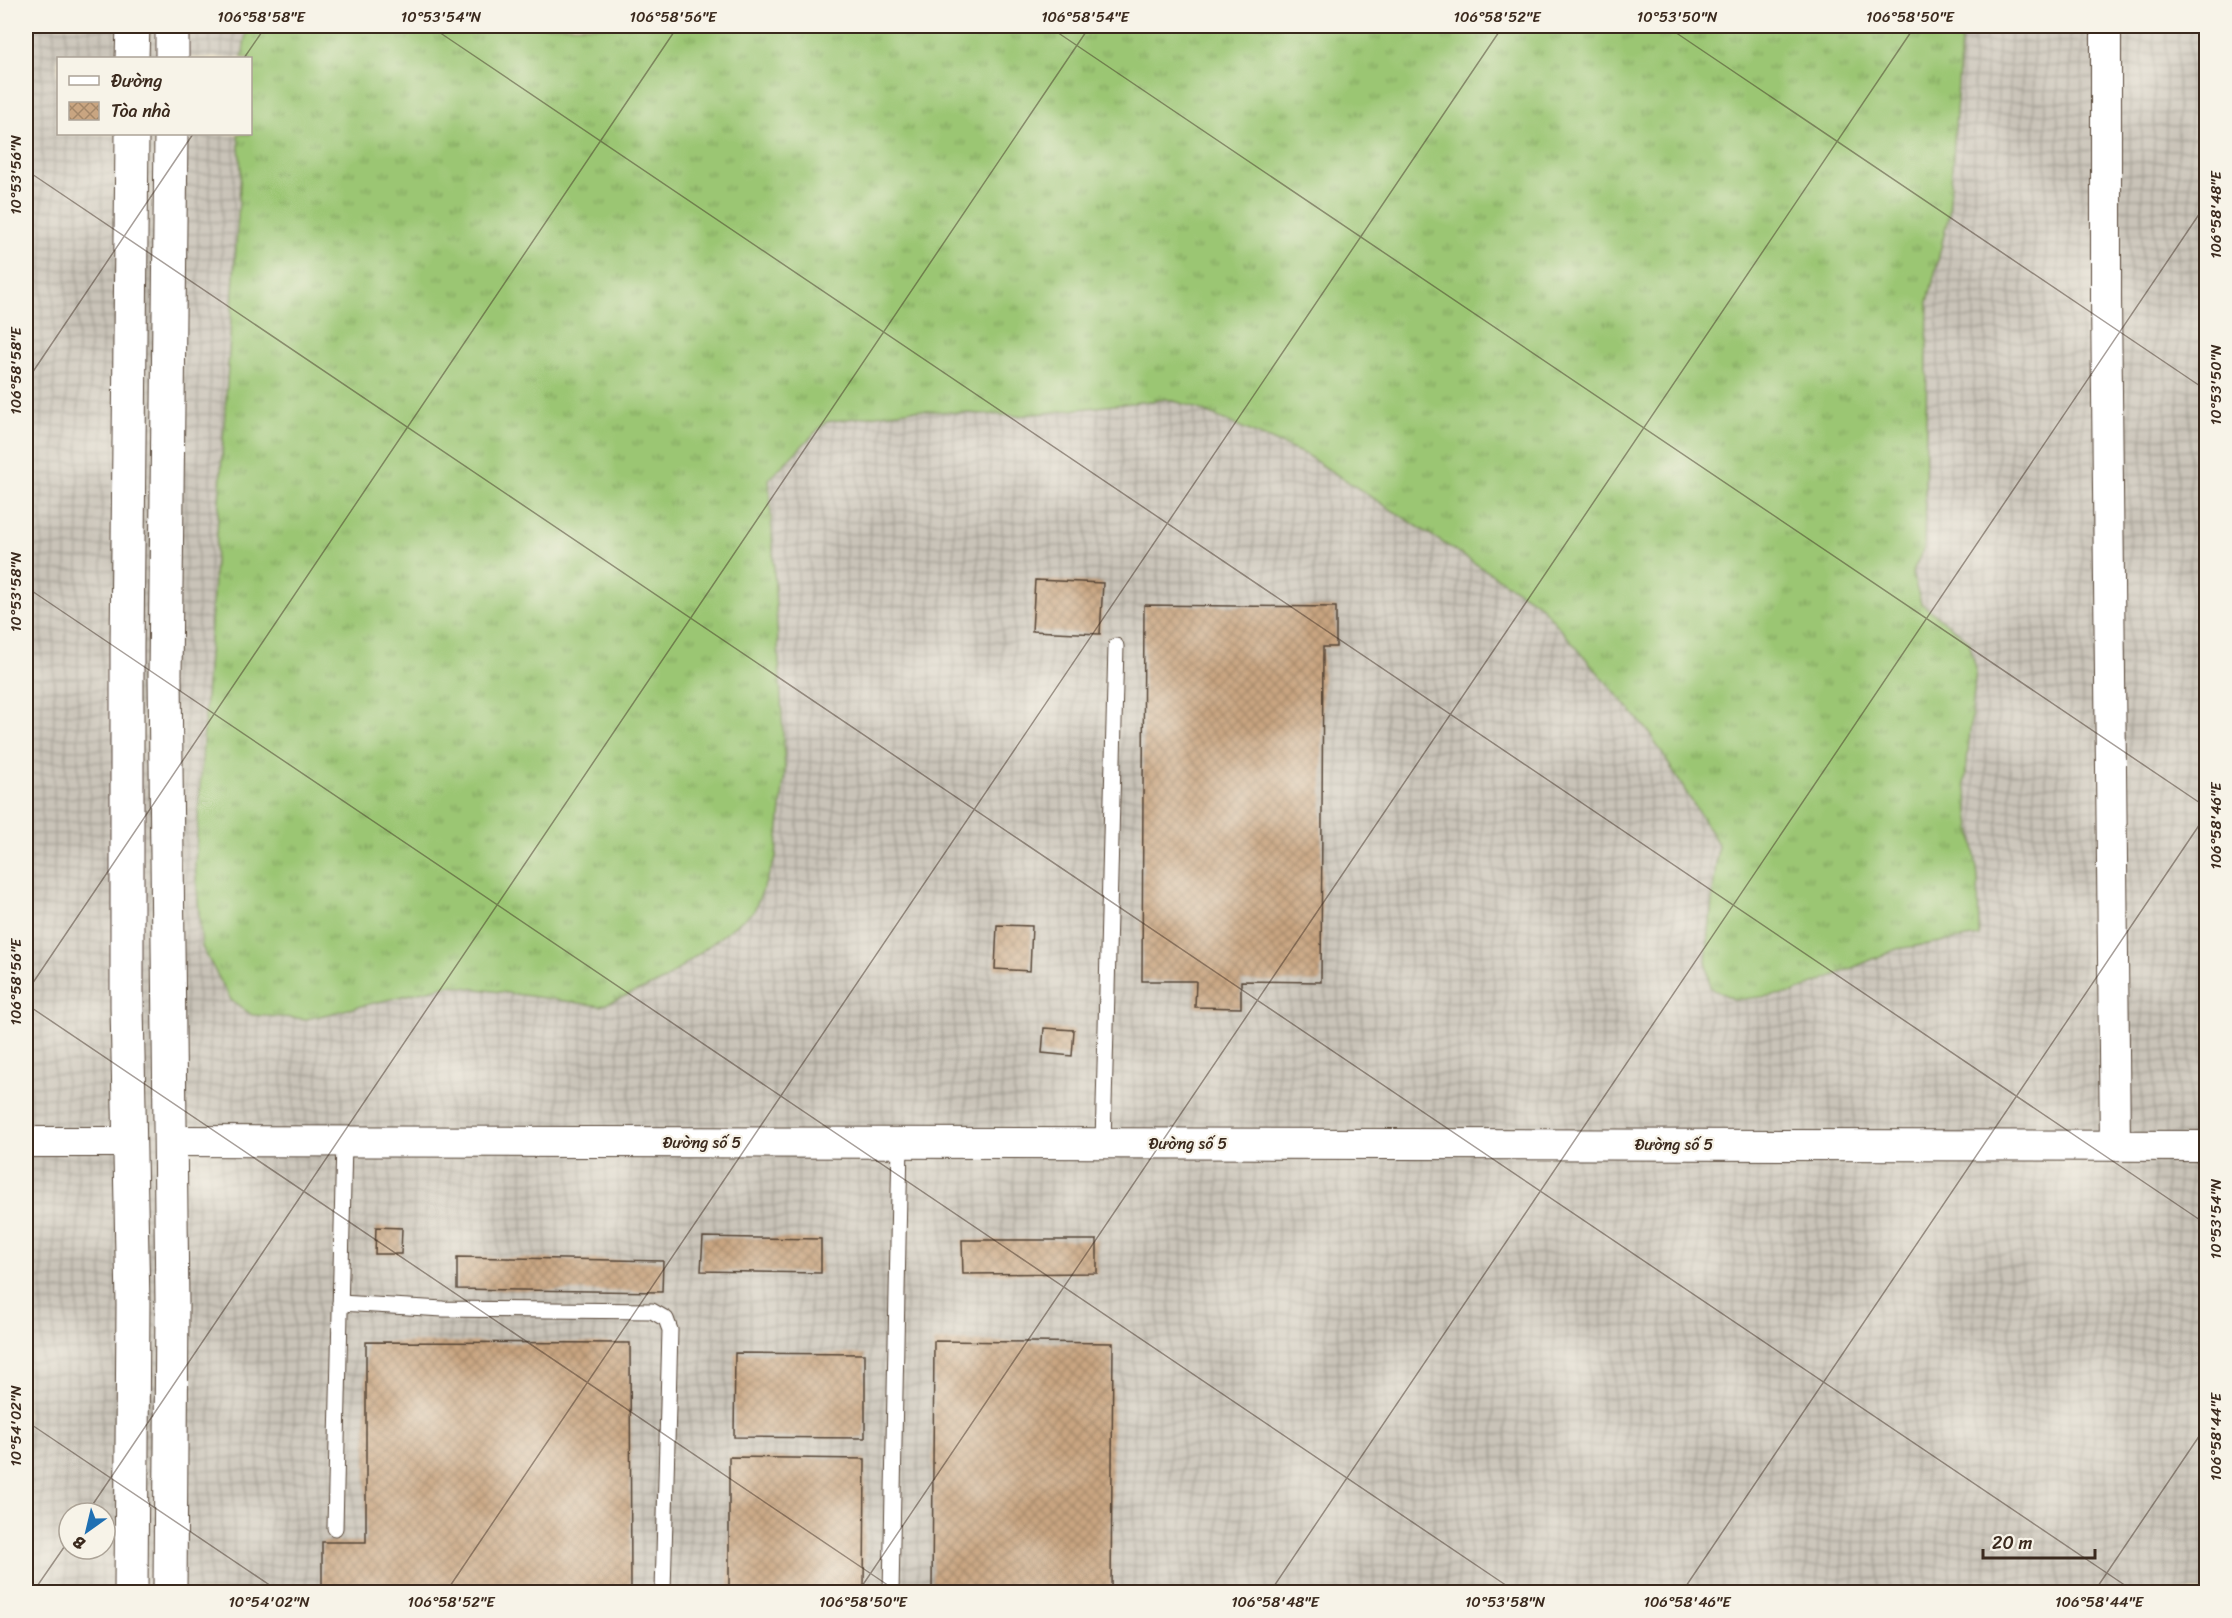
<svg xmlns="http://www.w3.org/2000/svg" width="2232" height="1618" viewBox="0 0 2232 1618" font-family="Sriracha,sans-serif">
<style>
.industrial{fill:url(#industrial-grid);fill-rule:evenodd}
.grass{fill:url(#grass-tufts);stroke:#6b7848;stroke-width:1.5}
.building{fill:url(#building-cross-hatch)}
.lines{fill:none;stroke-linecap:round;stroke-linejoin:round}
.service-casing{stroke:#564536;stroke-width:17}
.minor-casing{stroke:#564536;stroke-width:32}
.tertiary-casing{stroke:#564536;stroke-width:35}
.service{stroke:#fff;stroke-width:15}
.minor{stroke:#fff;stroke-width:30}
.tertiary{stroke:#fff;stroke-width:33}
.ticks{fill:none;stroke:#3b2a1e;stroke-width:1.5;stroke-opacity:0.45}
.labels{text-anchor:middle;stroke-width:4.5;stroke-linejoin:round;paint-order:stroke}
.street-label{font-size:16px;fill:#3b2a1e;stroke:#f7f3e8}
.neatline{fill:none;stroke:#3b2a1e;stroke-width:2}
.ticks-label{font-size:15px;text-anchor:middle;fill:#3b2a1e}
</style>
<defs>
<pattern id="industrial-grid" width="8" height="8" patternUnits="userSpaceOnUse" patternTransform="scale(1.5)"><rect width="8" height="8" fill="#c9c3b8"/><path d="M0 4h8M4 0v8" fill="none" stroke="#a49f95"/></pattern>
<pattern id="grass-tufts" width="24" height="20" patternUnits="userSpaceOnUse" patternTransform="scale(1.5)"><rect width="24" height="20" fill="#9bc673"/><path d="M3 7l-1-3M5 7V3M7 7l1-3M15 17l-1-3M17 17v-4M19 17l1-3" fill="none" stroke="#80a15e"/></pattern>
<pattern id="building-cross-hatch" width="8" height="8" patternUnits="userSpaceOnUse" patternTransform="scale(1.5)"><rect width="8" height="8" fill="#c9a581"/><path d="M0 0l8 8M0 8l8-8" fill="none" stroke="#a48769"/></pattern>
</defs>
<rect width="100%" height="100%" fill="#f7f3e8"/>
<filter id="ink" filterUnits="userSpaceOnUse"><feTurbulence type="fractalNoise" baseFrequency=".0167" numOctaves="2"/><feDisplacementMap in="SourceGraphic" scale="12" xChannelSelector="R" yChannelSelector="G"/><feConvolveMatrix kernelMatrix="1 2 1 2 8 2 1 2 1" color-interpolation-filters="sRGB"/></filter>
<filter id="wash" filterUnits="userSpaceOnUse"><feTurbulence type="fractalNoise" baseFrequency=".008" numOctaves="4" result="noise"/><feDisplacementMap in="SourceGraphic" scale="24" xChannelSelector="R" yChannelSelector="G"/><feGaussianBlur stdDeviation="1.35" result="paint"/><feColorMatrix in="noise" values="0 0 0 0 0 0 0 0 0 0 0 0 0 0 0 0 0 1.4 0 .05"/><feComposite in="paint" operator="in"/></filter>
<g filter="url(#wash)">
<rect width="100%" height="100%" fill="#ecdfbd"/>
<!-- industrial -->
<path class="industrial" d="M26,26H2206V1592H26ZM58,58H250V134H58ZM69,1513H105V1549H69Z"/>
<!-- grass -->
<polygon class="grass" points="247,26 1962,26 1949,214 1928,302 1924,548 1912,573 1921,603 1969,641 1976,669 1965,783 1978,877 1979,936 1897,949 1793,993 1735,1000 1710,987 1706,960 1718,844 1649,732 1540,605 1306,455 1194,407 1167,399 1018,416 913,410 826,422 769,479 785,769 776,857 754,911 663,981 601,1006 449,985 307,1019 252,1015 231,1000 202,947 195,865 241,170 238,134 250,134 250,58 242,58"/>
<g id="blocks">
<!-- building -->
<g class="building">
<polygon points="1035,580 1103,583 1100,634 1032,631"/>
<polygon points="1144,605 1336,607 1336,647 1323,647 1321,982 1241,981 1241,1008 1195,1007 1196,981 1142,981"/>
<polygon points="997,925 1032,926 1030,971 995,969"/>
<polygon points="1044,1028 1074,1030 1072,1056 1042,1053"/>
<polygon points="376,1227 402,1228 401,1254 375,1254"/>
<polygon points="703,1237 821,1239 821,1273 701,1271"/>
<polygon points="962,1240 1097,1240 1097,1273 963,1274"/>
<polygon points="457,1257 663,1261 662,1292 457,1289"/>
<polygon points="934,1341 1113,1343 1111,1592 932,1592"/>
<polygon points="366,1342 630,1343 631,1592 322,1592 322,1542 366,1542"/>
<polygon points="735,1353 865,1354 865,1438 734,1437"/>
<polygon points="729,1457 865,1459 864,1592 729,1592"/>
</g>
</g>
</g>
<g filter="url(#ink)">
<use href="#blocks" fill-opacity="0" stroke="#564536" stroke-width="1.5"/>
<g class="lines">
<defs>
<g id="service">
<polyline points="1103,1143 1116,646"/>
<polyline points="340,1303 443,1309 652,1311 666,1319 670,1330 663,1592"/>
<polyline points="335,1528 344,1141"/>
<polyline points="891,1592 900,1143"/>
</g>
<g id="minor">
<polyline points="2106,26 2106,299 2115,1145"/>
<polyline points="169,1141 2206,1146"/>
<polyline points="26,1142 130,1142"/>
</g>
<g id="tertiary">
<polyline points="132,58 133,26"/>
<polyline points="172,58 172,26"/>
<polyline points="131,1592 133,1304 127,1006 127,647 132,134"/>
<polyline points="170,1592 172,1304 165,676 171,134"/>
</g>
</defs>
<!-- service casing -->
<use href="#service" class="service-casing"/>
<!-- minor casing -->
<use href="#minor" class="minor-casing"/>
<!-- tertiary casing -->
<use href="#tertiary" class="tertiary-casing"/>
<!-- service -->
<use href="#service" class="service"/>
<!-- minor -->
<use href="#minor" class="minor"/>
<!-- tertiary -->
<use href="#tertiary" class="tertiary"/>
</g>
</g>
<!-- ticks -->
<path class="ticks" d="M430,26L2206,1224M1048,26L2206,807M1666,26L2206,390M244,58L266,26M26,170L2135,1592M26,382L193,134M26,587L1516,1592M26,993L678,26M26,1004L898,1592M26,1421L280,1592M87,1513L1090,26M33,1592L69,1540M446,1592L1503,26M858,1592L1915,26M1270,1592L2206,204M1682,1592L2206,815M2094,1592L2206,1426"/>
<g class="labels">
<!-- street labels -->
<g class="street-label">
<text x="702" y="1148">Đường số 5</text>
<text x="1188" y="1149">Đường số 5</text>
<text x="1674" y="1150">Đường số 5</text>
</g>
</g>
<!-- margin -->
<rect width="2232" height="1618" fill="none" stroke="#f7f3e8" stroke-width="66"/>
<!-- legend -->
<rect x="57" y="57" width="195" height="78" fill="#f7f3e8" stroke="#aca397" stroke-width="1.5"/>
<rect x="69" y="76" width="30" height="9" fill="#ffffff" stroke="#aca397" stroke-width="1.5"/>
<text x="111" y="87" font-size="18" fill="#3b2a1e">Đường</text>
<rect x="69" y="102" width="30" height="18" fill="url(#building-cross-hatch)" stroke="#aca397" stroke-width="1.5"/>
<text x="111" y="117" font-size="18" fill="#3b2a1e">Tòa nhà</text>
<!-- north arrow -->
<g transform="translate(87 1531) rotate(214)"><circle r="28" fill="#f7f3e8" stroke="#aca397" stroke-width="1.5"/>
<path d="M0-4.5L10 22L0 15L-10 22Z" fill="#1f6fb2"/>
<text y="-9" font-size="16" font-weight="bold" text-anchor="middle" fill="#3b2a1e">B</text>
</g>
<!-- scale -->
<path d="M1983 1549v9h112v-9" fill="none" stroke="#3b2a1e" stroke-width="3"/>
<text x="1992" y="1549" font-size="18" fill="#3b2a1e" stroke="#f7f3e8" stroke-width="4.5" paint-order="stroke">20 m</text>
<rect x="33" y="33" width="2166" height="1552" class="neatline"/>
<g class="ticks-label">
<text x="261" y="22">106°58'58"E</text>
<text x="441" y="22">10°53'54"N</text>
<text x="673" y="22">106°58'56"E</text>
<text x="1085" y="22">106°58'54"E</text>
<text x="1497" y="22">106°58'52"E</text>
<text x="1677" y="22">10°53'50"N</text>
<text x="1910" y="22">106°58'50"E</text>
<text transform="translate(16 175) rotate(-90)" y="5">10°53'56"N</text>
<text transform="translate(2216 215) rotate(-90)" y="5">106°58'48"E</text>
<text transform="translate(16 371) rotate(-90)" y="5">106°58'58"E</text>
<text transform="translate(2216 385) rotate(-90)" y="5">10°53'50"N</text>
<text transform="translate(16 592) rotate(-90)" y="5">10°53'58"N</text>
<text transform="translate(2216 826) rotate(-90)" y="5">106°58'46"E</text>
<text transform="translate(16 982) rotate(-90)" y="5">106°58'56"E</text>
<text transform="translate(2216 1219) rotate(-90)" y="5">10°53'54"N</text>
<text transform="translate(16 1426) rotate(-90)" y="5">10°54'02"N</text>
<text transform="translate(2216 1437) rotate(-90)" y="5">106°58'44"E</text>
<text x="269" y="1607">10°54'02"N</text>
<text x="451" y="1607">106°58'52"E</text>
<text x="863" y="1607">106°58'50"E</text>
<text x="1275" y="1607">106°58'48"E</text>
<text x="1505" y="1607">10°53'58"N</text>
<text x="1687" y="1607">106°58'46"E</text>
<text x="2099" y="1607">106°58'44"E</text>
</g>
</svg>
